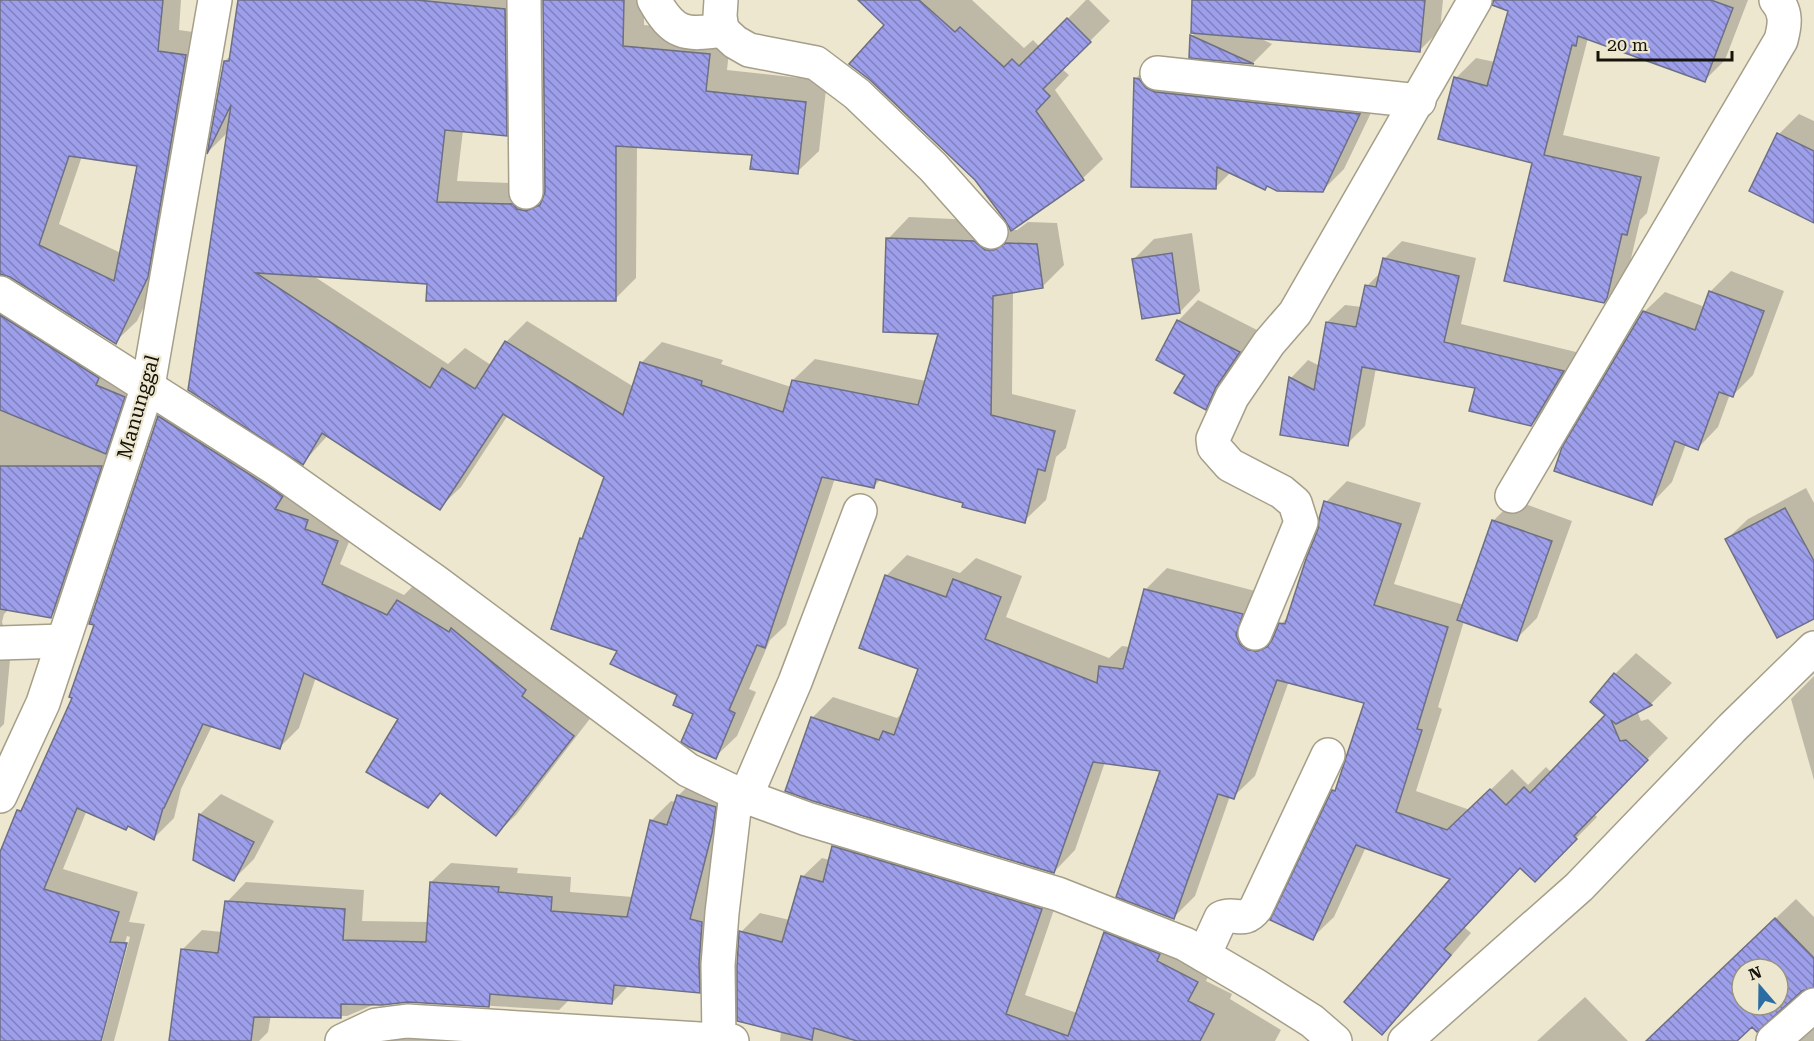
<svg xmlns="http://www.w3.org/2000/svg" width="1814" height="1041" viewBox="0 0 1814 1041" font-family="'Roboto Serif',serif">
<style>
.shadow{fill:#0003;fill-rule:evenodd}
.building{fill:url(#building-back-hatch);stroke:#6d6f83;stroke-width:1.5;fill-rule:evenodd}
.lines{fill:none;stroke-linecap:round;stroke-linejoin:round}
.minor-casing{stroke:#a59e89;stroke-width:36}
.minor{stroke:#fff;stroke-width:33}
.labels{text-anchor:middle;stroke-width:4.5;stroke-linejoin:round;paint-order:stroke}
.street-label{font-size:20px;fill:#16130b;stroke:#eee7d0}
</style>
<defs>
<pattern id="building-back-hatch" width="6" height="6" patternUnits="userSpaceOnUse" patternTransform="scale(1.5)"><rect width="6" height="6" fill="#9d9feb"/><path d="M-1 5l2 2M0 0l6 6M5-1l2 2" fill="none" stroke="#7f80bd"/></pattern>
</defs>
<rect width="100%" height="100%" fill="#eee7d0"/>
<!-- shadow -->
<g class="shadow">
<path d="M0,0H181L179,30L207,34L169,255L137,321L115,342L10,276L3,273L4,280L145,376L72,595L51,616L9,609L4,614L2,622L5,631L12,638L4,724L0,728ZM82,156L139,165L121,253L59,224Z"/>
<polygon points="239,0 526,0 527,113 506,134 463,130 457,181 534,184 539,188 546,190 544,0 644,0 644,25 731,33 727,70 827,81 819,151 797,172 754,154 637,146 636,278 615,299 428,282 312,275 448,364 465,348 491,365 506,342 527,321 634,387 641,363 662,342 723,360 721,364 791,387 793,380 815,359 926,381 940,332 888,239 909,217 996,221 1006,229 1017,230 1028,222 1057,223 1064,265 1042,287 1013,291 1012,394 1076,410 1066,448 1056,457 1046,500 1024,521 881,479 874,486 835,478 786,625 770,640 749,689 756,692 737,736 715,757 695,713 679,694 619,650 582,539 585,536 606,476 508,415 461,487 439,508 328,435 303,463 190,390 229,131 210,150 225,61 232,54"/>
<polygon points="860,0 972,0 1024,48 1033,40 1040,47 1086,0 1089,0 1110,21 1062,69 1069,75 1055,90 1103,159 1083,178 886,25"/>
<polygon points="1193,0 1443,0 1440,30 1419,51 1260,38 1272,44 1253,63 1191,56 1192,36 1196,32"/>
<polygon points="1512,0 1748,0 1725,60 1705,80 1588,38 1563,135 1660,157 1647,213 1640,220 1627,276 1604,302 1534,162 1456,78 1476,58 1495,62"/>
<polygon points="1156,59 1380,94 1344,169 1323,190 1231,172 1216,187 1135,79"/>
<polygon points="1799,114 1814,121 1814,221 1779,134"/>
<polygon points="1192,233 1200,291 1180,312 1134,259 1154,239"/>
<polygon points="1402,241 1476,258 1461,324 1580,353 1549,407 1531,425 1477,387 1376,368 1365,426 1347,444 1291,378 1308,360 1320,366 1327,322 1345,305 1362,307 1367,286 1382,271 1384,259"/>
<polygon points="1731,271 1784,291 1753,375 1733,395 1730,394 1718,427 1698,448 1686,444 1672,482 1652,503 1644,312 1665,292 1705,307 1710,292"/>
<polygon points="1198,300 1259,331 1226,387 1205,408 1187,374 1178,321"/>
<polygon points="179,397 357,522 340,564 404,595 418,581 592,716 516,815 496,834 441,792 427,806 400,718 316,677 299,728 279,748 212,726 181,789 174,818 154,838 129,825 87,810 63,869 138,892 129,922 145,924 114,1041 102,1041 130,937 127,936 99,1041 0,1041 0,875 74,698 96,624 91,623 159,417"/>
<polygon points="1347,481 1421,503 1394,584 1464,605 1493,521 1514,500 1572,521 1537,618 1516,639 1464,621 1438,707 1442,709 1416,791 1470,810 1512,769 1528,785 1546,767 1552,773 1607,715 1615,674 1636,653 1672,683 1651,704 1637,711 1641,721 1648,719 1668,738 1594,814 1597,817 1535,880 1521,866 1464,927 1471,933 1403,1012 1382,1033 1452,878 1366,847 1334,917 1312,938 1334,791 1339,786 1366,702 1289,681 1255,776 1233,797 1230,796 1195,896 1173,918 1162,770 1105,762 1075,850 1054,872 812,718 833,697 897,718 904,711 920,668 886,576 907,555 960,573 976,558 1022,576 1006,617 1109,658 1122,646 1130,647 1145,590 1167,568 1263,593 1270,630 1278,631 1281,624 1290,615 1320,530 1326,502"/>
<polygon points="1806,488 1814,503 1814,617 1727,539 1748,519"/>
<polygon points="1814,676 1814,780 1791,699"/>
<polygon points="698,776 734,787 719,972 699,992 629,985 612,1003 570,999 559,1010 408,1001 373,1005 347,1016 271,1015 268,1032 259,1041 170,1041 182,950 202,930 222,932 227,902 246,882 364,890 362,921 428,922 431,882 451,863 518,868 517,873 571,877 570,892 633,897 652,820 671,801 676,802 678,796"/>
<polygon points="221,794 274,821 254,859 234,879 194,859 200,814"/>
<polygon points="853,827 1061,889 1025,995 1077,1013 1105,933 1125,914 1216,962 1206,981 1232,994 1230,999 1281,1030 1275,1041 780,1041 781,1031 741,932 760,913 790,920 802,877 822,858 830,860 833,847"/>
<path d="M1796,899L1814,917V985H1809L1752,1025L1735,1041H1646ZM1742,969H1778V1005H1742Z"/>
<polygon points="1585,997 1628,1041 1537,1041"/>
<polygon points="1814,1028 1814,1041 1799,1041 1803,1037"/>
<polygon points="576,1029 574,1041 370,1041 373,1037"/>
</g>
<!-- building -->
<g class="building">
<path d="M0,0H163L158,51L186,55L148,277L116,344L10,277L0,274ZM69,156L137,166L114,281L39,245Z"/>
<polygon points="238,0 417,0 505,9 507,136 445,130 437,202 513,204 517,209 526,211 540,205 545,192 543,0 624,0 623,46 710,54 706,91 806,102 798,174 750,169 752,155 616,146 616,301 426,301 427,284 256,273 430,388 442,368 475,389 505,341 623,415 640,362 702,381 701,385 783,412 792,380 918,405 938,334 883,332 886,238 974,241 985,250 994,250 1006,243 1037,244 1043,288 993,296 991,415 1055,431 1045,471 1038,469 1025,523 962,507 963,503 876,479 874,488 822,477 765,648 757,645 729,710 735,713 716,759 689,747 681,742 693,714 673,705 677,695 610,664 617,651 551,629 580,538 582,539 604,477 503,414 440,510 322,433 303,465 188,390 231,105 207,154 224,61 229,61"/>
<polygon points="858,0 919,0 955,32 960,27 1004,67 1012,59 1019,66 1067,18 1091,42 1043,89 1050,96 1036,111 1084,180 1011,231 1005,220 975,180 870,80 849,64 884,25"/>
<polygon points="1192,0 1425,0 1420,52 1191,33"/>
<polygon points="1494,0 1711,0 1733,8 1705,82 1578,36 1576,46 1572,45 1544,155 1641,177 1627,235 1622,234 1607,298 1604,303 1504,281 1532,163 1438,139 1454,77 1487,86 1508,11 1492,5"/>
<polygon points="1190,35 1254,64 1189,58"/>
<polygon points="1134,78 1139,79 1146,88 1155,92 1360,114 1323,192 1277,191 1267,186 1265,190 1217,167 1216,189 1131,187"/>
<polygon points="1777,133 1814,151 1814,223 1749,191"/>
<polygon points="1172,253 1180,313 1142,319 1132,259"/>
<polygon points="1383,258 1459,276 1444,342 1564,371 1531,426 1469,411 1475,388 1362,367 1348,446 1280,435 1289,377 1314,390 1326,322 1356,327 1365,285 1376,287"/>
<polygon points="1709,291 1764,311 1733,397 1719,392 1698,450 1675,441 1652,505 1554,471 1562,447 1643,311 1695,330"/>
<polygon points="0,315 99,378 96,385 125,397 106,454 0,410"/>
<polygon points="1177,320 1240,352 1216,387 1206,410 1174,393 1185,375 1156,360"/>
<polygon points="158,416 283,496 275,509 308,520 305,529 338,541 322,584 387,615 397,600 449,632 451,628 526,690 522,696 574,736 496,836 440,793 428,808 366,772 398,719 304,673 280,749 203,724 164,808 163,808 154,840 128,826 126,830 77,808 44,889 119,912 110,942 127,943 101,1041 0,1041 0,852 17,810 21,811 72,698 69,697 94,625 89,624"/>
<polygon points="0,466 102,466 51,618 0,609"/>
<polygon points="1324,501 1401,524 1374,605 1448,627 1417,729 1422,730 1396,812 1447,830 1490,789 1506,805 1524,787 1530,793 1605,715 1590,702 1614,673 1652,705 1616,724 1611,720 1620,741 1626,740 1648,760 1574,836 1577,839 1535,882 1520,868 1444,949 1451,955 1382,1035 1344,1002 1450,879 1356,845 1313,940 1270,920 1332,790 1335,791 1364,703 1277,680 1234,799 1218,794 1174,919 1116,897 1160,771 1093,762 1054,873 813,801 785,791 811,717 879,740 883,731 894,735 918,669 859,648 885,575 946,597 953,579 1001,597 985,639 1097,683 1099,666 1123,669 1144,589 1243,614 1236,635 1240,644 1248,650 1258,651 1267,647 1272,640 1279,623 1285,624 1306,559 1318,529 1319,519"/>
<polygon points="1785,508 1814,561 1814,619 1777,638 1725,539"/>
<polygon points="1492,520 1552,541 1517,641 1457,620"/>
<polygon points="677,795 716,807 712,833 690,919 702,922 699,964 700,993 614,985 612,1004 490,994 489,1007 408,1002 382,1005 341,1004 341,1018 254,1017 251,1041 169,1041 181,949 218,953 225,901 345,909 343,940 426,942 430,882 499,887 498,892 552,897 551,911 627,917 650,820 667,825"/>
<polygon points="199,814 254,842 234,881 193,860"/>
<polygon points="832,846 1042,909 1006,1014 1068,1036 1104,932 1160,954 1157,961 1198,982 1188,1001 1214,1014 1200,1041 857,1041 814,1028 812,1040 737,1021 737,966 739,931 782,942 801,876 823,882"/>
<path d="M1775,918L1814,958V987L1802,991L1757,1032L1752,1027L1737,1041H1646ZM1742,969H1778V1005H1742Z"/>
</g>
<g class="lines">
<defs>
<g id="minor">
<polyline points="524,0 526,192"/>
<path d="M654,0C673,34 685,36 722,30L720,16L721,0"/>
<polyline points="722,30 735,42 749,50 816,63 857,94 933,167 991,232"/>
<polyline points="1157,73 1419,101"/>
<polyline points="0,293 275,468 436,582 688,770 736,793 807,819 1058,894 1185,944 1255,985 1312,1021 1335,1041"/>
<path d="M1512,496L1781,40C1785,25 1787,12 1776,0"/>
<polyline points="1255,633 1301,522 1295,503 1282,492 1230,465 1214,447 1213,439 1232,397 1269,343 1295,313 1475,0"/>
<polyline points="0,643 63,641"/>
<polyline points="0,796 43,703 148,386 215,0"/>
<polyline points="746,796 795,682 860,511"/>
<path d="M1204,955L1221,918C1235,911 1243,925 1256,908L1328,755"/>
<polyline points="342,1041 376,1025 407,1021 732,1041"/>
<polyline points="719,1041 718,965 722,913 736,793"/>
<polyline points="1405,1041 1579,887 1732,728 1814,648"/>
<polyline points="1773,1041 1814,1005"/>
</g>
</defs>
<!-- minor casing -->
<use href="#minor" class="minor-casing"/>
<!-- minor -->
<use href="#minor" class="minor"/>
</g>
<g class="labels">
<!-- street labels -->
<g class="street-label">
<text transform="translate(138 407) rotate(-74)" y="7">Manunggal</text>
</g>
</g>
<!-- north arrow -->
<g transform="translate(1760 987) rotate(340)"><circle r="28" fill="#eee7d0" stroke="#989281" stroke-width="1.5"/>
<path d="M0-4.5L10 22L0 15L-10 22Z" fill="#2b6da3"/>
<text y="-9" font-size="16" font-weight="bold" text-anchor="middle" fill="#16130b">N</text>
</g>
<!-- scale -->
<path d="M1598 51v9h134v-9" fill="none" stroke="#16130b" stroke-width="3"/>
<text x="1607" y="51" font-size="18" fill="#16130b" stroke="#eee7d0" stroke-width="4.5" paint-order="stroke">20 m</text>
</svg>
